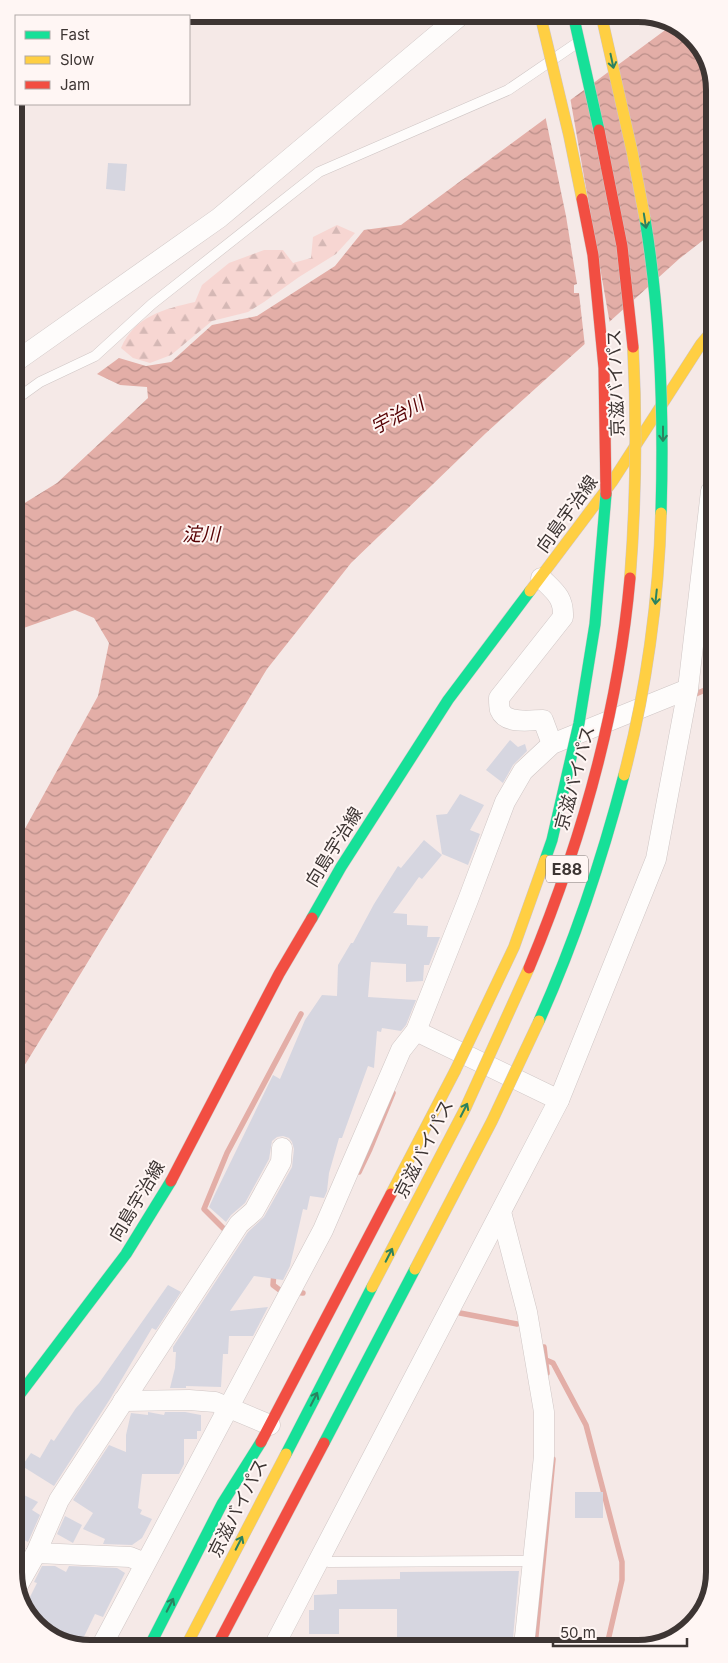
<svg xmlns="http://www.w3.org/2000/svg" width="728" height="1663" viewBox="0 0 728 1663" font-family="Inter,'Noto Sans JP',sans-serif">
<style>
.forest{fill:url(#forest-firs)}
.water{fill:url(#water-waves)}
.pier{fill:#f5e9e7}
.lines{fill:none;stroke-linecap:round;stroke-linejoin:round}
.stream{stroke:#e3aea7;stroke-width:5.5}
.building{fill:#d6d6e0}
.lane-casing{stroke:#cfc6c5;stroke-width:11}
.street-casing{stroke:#cfc6c5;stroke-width:21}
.fast-casing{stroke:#cfc6c5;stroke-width:12}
.slow-casing{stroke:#cfc6c5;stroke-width:12}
.jam-casing{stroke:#cfc6c5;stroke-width:12}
.lane{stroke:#fefcfb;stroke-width:10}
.street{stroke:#fefcfb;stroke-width:20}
.fast{stroke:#16e098;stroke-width:11}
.slow{stroke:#ffcf43;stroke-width:11}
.jam{stroke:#f24e42;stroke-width:11}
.fast-bridge-casing{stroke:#cfc6c5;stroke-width:12;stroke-linecap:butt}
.slow-bridge-casing{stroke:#cfc6c5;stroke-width:12;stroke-linecap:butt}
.jam-bridge-casing{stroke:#cfc6c5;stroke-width:12;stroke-linecap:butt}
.fast-bridge{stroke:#16e098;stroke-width:11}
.slow-bridge{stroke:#ffcf43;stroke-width:11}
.jam-bridge{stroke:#f24e42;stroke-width:11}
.oneway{stroke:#2b8260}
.labels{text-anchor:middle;stroke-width:4;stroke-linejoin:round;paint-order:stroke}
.shield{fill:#fff6f4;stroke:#776f6d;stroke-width:1}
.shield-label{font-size:16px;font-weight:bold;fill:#3d3533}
.street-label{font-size:18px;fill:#3d3533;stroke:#fff6f4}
.water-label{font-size:19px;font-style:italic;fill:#560003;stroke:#fff6f4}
.rim{fill:none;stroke:#3d3533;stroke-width:6}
</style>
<defs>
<pattern id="forest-firs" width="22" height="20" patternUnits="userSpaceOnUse" patternTransform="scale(1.25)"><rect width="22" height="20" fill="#f7d6d2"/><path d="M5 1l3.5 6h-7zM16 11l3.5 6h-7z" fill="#d5b8b5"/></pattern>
<pattern id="water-waves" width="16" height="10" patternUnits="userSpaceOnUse" patternTransform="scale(1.25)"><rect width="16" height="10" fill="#e3aea7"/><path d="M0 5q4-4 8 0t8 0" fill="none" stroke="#b98e89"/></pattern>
</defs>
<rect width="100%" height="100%" fill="#f5e9e7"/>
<!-- forest -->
<path class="forest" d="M337,225L355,233L336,254L299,277L264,302L248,312L212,321L171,355L150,363L133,358L121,348C135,316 164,309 195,302L202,285L229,263L264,250H283L293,263L311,258L313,237Z"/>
<!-- water -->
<polygon class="water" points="672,25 684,30 710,66 711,234 679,259 486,433 351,563 267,669 26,1063 17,1076 16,845 98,696 109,643 94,618 75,610 15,631 15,509 57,483 148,398 147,387 120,385 97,374 119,358 146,366 171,362 212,325 257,316 335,266 364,230 401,225"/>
<!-- pier -->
<polygon class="pier" points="570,97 610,324 585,347 579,293 574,293 574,285 577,284 566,216 545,115"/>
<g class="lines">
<!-- stream -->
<g class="stream">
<polyline points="691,696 712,687"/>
<polyline points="359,1172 370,1149 393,1093"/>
<polyline points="226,1231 204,1209 227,1153 301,1014"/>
<polyline points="274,1272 273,1285 281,1291 303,1293"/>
<polyline points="460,1313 517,1324"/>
<polyline points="544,1347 547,1373"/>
<polyline points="546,1360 553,1363 586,1425 622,1562 622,1580 607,1645"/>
<polyline points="535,1646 553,1459"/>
</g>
</g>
<!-- building -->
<g class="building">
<polygon points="108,163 127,164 125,191 106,189"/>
<polygon points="510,740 518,747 525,744 527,751 513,765 503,783 486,770"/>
<polygon points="460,794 484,805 470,830 480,834 468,865 442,854 436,815 447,814"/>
<polygon points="424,840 442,855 422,879 419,877 393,913 407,914 407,925 428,926 427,937 440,937 429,965 424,965 423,981 406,982 406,964 371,962 368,997 416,1000 406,1025 401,1031 382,1028 381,1032 377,1031 374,1068 368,1066 342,1138 339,1138 329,1173 327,1191 324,1198 310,1196 307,1210 303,1209 290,1266 283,1280 254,1276 230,1311 268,1307 253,1336 229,1336 228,1354 223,1354 221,1387 186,1386 186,1388 170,1388 175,1368 176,1352 173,1352 173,1347 248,1232 264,1217 292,1167 294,1149 292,1142 289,1138 283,1136 277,1137 272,1141 269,1159 245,1203 231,1215 226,1222 209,1207 215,1194 273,1075 280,1079 305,1020 322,995 337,996 338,965 351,943 353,943 374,904 398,866 401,868"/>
<polygon points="168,1285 181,1292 156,1330 152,1328 110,1399 54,1486 22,1466 31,1453 40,1458 51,1439 54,1441 76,1408 99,1383"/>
<polygon points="148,1412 164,1415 165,1412 185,1412 201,1415 201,1431 197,1431 197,1439 184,1439 184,1464 179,1474 142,1474 138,1508 142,1510 140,1514 152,1519 142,1538 132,1545 103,1544 105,1539 83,1529 93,1513 73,1500 109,1445 126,1452 126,1435 131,1413 148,1415"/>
<polygon points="18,1492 38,1502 32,1510 40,1515 28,1542 18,1537"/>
<rect x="575" y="1492" width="28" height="26"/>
<polygon points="65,1516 82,1525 73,1543 57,1534"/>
<polygon points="42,1566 55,1566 66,1572 69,1566 117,1568 125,1573 103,1617 95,1614 79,1647 44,1633 25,1607 37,1583 34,1582"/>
<polygon points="519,1571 513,1638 465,1637 465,1646 401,1647 401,1637 397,1637 397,1609 339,1609 339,1634 309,1634 309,1610 314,1610 314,1595 337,1594 337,1580 400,1579 400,1572"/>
</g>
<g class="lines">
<defs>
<g id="lane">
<polyline points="15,400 40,382 95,356 152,304 319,172 508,90 577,43"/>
<polyline points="320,1559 329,1562 533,1561"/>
</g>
<g id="street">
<polyline points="15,362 219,218 462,14"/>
<path d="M541,578C554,591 564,597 563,617L499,698C499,702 499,707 500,710C506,725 531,720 543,720L552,744"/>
<polyline points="416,1031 559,1100"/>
<polyline points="501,1212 527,1312 544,1412 544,1456 524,1646"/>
<polyline points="123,1401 189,1400 215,1402 270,1425"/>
<polyline points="36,1553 130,1557 145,1563"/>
<polyline points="18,1585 36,1553 59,1500 239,1224 254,1211 281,1162 282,1148"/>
<polyline points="273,1648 559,1100 656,859 688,689 711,491"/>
<polyline points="100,1649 323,1230 401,1050 416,1031 468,900 505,802 523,771 552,744 688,689"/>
</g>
<g id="fast">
<polyline points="312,918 341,867 448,700 530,591"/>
<polyline points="17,1398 126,1254 171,1181"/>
<polyline points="148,1649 222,1504 261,1442"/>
</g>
<g id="slow">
<polyline points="530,591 612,482 701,344 711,332"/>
<polyline points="391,1194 455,1071"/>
</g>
<g id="jam">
<polyline points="171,1181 279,974 312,918"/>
<polyline points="261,1442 391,1194"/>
</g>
</defs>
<!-- lane casing -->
<use href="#lane" class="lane-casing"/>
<!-- street casing -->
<use href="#street" class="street-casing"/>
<!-- fast casing -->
<use href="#fast" class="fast-casing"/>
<!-- slow casing -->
<use href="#slow" class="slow-casing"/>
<!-- jam casing -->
<use href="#jam" class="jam-casing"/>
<!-- lane -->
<use href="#lane" class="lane"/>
<!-- street -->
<use href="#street" class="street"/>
<!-- fast -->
<use href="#fast" class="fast"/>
<!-- slow -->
<use href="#slow" class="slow"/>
<!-- jam -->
<use href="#jam" class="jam"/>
<defs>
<g id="fast-bridge">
<polyline points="573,14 599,130"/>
<path d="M645,219C661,317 664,415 661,513"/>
<polyline points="545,860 552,840 579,723 595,624 606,494"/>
<path d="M539,1021C575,941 602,859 624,775"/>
<polyline points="324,1443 415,1269"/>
<polyline points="286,1454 372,1287"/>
</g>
<g id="slow-bridge">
<polyline points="540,14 569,135 582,199"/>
<polyline points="601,14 632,151 645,219"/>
<path d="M630,578C636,501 637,424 633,347"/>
<path d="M624,775C646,692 659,598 661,513"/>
<polyline points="455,1071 514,947 545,860"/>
<polyline points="415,1269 492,1121 539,1021"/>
<polyline points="372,1287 465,1109 529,968"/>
<polyline points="185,1648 286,1454"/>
</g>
<g id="jam-bridge">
<polyline points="599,130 622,246 633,347"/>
<polyline points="582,199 593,255 604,368 606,494"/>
<path d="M529,968C581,843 618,714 630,578"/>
<polyline points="216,1648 324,1443"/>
</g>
</defs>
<!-- fast-bridge casing -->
<use href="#fast-bridge" class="fast-bridge-casing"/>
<!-- slow-bridge casing -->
<use href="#slow-bridge" class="slow-bridge-casing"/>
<!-- jam-bridge casing -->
<use href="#jam-bridge" class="jam-bridge-casing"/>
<!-- fast-bridge -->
<use href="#fast-bridge" class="fast-bridge"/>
<!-- slow-bridge -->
<use href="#slow-bridge" class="slow-bridge"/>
<!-- jam-bridge -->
<use href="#jam-bridge" class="jam-bridge"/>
</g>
<!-- one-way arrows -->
<defs><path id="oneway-shaft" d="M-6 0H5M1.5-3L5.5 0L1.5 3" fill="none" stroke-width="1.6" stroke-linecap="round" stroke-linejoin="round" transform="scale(1.25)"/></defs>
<g class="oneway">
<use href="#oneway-shaft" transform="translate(612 61) rotate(78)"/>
<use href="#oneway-shaft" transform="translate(645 221) rotate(81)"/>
<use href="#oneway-shaft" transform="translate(663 434) rotate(90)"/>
<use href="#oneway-shaft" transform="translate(656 597) rotate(96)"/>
<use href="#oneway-shaft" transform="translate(464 1110) rotate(-63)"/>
<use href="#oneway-shaft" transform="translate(389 1255) rotate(-63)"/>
<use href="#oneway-shaft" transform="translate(314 1399) rotate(-63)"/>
<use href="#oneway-shaft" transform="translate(239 1543) rotate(-63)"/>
<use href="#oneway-shaft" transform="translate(170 1605) rotate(-63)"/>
</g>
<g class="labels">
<!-- shield labels -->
<rect class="shield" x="546" y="855.5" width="42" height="27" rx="4"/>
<g class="shield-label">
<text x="567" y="875">E88</text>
</g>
<!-- street labels -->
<g class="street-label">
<text transform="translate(616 383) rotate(-92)" y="6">京滋バイパス</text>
<text transform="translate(567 514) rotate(-54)" y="6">向島宇治線</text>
<text transform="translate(575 778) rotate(-75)" y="6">京滋バイパス</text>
<text transform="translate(334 847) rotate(-58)" y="6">向島宇治線</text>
<text transform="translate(424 1149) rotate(-63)" y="6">京滋バイパス</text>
<text transform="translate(137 1201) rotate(-59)" y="6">向島宇治線</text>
<text transform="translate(238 1508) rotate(-63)" y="6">京滋バイパス</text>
</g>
<!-- water labels -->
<g class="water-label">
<text transform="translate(397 415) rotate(-28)" y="7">宇治川</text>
<text x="201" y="541">淀川</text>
</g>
</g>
<!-- crop -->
<path d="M0 0H728V1663H0ZM90 22H638A68 68 0 0 1 706 90V1572A68 68 0 0 1 638 1640H90A68 68 0 0 1 22 1572V90A68 68 0 0 1 90 22Z" fill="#fff6f4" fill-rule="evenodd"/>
<path class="rim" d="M90 22H638A68 68 0 0 1 706 90V1572A68 68 0 0 1 638 1640H90A68 68 0 0 1 22 1572V90A68 68 0 0 1 90 22Z"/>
<!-- legend -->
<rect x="15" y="15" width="175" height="90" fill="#fff6f4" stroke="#b1a9a7"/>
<rect x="25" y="31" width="25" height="8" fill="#16e098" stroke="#b1a9a7"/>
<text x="60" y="40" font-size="15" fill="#3d3533">Fast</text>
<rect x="25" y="56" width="25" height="8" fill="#ffcf43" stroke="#b1a9a7"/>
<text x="60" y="65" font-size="15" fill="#3d3533">Slow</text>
<rect x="25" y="81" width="25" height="8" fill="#f24e42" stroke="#b1a9a7"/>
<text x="60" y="90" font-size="15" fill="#3d3533">Jam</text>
<!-- scale -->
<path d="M553 1638v8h134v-8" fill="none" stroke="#3d3533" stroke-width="2.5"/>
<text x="560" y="1638" font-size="15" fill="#3d3533" stroke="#fff6f4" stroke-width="4" paint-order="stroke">50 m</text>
</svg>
